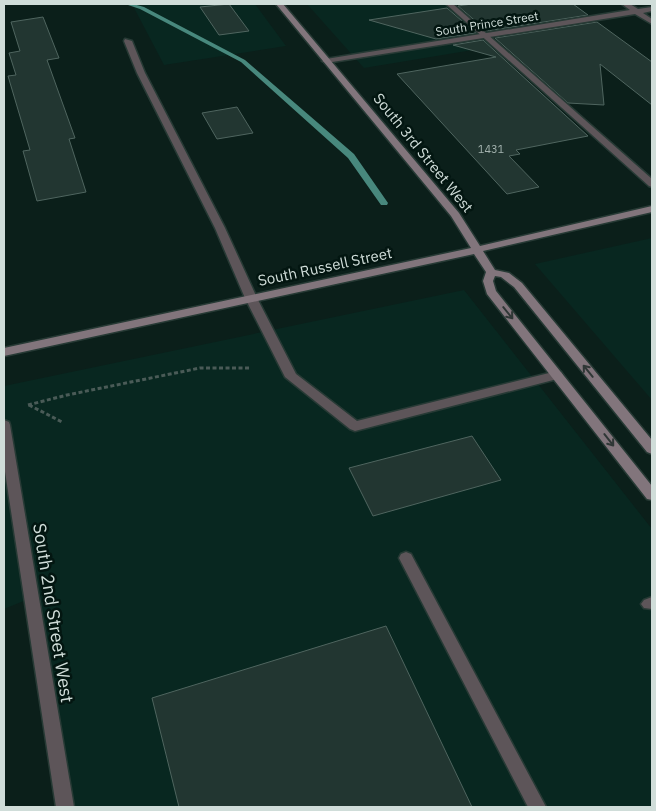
<svg xmlns="http://www.w3.org/2000/svg" width="656" height="811" viewBox="0 0 656 811" font-family="'IBM Plex Sans',sans-serif">
<style>
.built{fill:#082720}
.lines{fill:none;stroke-linecap:round;stroke-linejoin:round}
.stream{fill:#48887d;fill-rule:evenodd}
.building{fill:#223631;stroke:#4f655f}
.service-casing{stroke:#273a35;stroke-width:3}
.minor-casing{stroke:#273a35;stroke-width:3}
.secondary-casing{stroke:#273a35;stroke-width:3}
.path{stroke:#4a5b57;stroke-width:3;stroke-dasharray:4 2.5;stroke-linecap:butt}
.service{fill:#5d5559;fill-rule:evenodd}
.minor{fill:#5d5559;fill-rule:evenodd}
.secondary{fill:#82757c;fill-rule:evenodd}
.oneway{stroke:#2f3736}
.labels{text-anchor:middle;stroke-width:5;stroke-linejoin:round;paint-order:stroke}
.far-number-label{font-size:11px;fill:#a4b3af}
.far-street-label{font-size:12px;fill:#d0ddd9;stroke:#031611}
.street-label{font-size:15px;fill:#d0ddd9;stroke:#031611}
.near-street-label{font-size:18px;fill:#d0ddd9;stroke:#031611}
</style>
<rect width="100%" height="100%" fill="#0b1f1a"/>
<!-- built -->
<g class="built">
<polygon points="132,4 255,4 286,46 164,65"/>
<polygon points="307,4 449,4 497,46 364,68"/>
<polygon points="652,238 652,400 535,264"/>
<polygon points="464,290 652,529 652,807 63,807 31,598 4,609 4,386"/>
</g>
<g class="lines">
<!-- stream -->
<polygon class="stream" points="125,4 133,4 144,7 245,60 354,154 388,203 387,205 381,205 348,158 241,62 140,9"/>
</g>
<!-- building -->
<g class="building">
<polygon points="229,4 249,31 219,35 200,7"/>
<polygon points="472,4 573,4 588,15 487,31 458,6"/>
<polygon points="447,8 476,33 436,39 369,20"/>
<polygon points="43,17 59,58 47,60 75,138 69,139 86,192 37,201 23,151 30,150 8,76 16,75 9,53 20,51 11,22"/>
<polygon points="597,22 652,62 652,105 600,64 604,105 568,103 495,38"/>
<polygon points="483,40 588,136 516,150 520,154 509,156 539,187 507,194 397,74 496,57 453,45"/>
<polygon points="237,107 253,133 217,139 202,113"/>
<polygon points="472,436 501,480 373,516 349,468"/>
<polygon points="386,626 472,807 179,807 152,698"/>
</g>
<g class="lines">
<defs>
<g id="service">
<polygon points="446,4 453,4 652,179 652,187 649,186"/>
<polygon points="125,39 132,41 145,73 225,228 257,298 296,374 357,421 557,371 561,372 563,375 561,378 355,431 350,429 285,377 245,298 215,228 137,73 124,41"/>
<polygon points="406,552 411,554 546,807 528,807 399,558 401,554"/>
<polygon points="652,597 652,609 644,608 641,604 644,600"/>
</g>
<g id="minor">
<polygon points="622,4 630,4 638,9 652,7 652,11 643,13 652,19 652,24 635,14 326,63 322,61 326,59 630,10"/>
<polygon points="4,420 9,422 10,425 74,807 56,807 4,465"/>
</g>
<polygon id="secondary" points="276,4 283,4 459,213 480,246 652,206 652,212 483,251 495,270 509,273 522,283 652,440 652,454 647,452 514,287 501,277 495,276 493,281 496,291 652,486 652,500 647,499 487,294 483,281 486,272 474,254 4,356 4,348 471,248 451,216"/>
</defs>
<!-- service casing -->
<use href="#service" class="service-casing"/>
<!-- minor casing -->
<use href="#minor" class="minor-casing"/>
<!-- secondary casing -->
<use href="#secondary" class="secondary-casing"/>
<!-- path -->
<g class="path">
<polyline points="28,405 67,395 200,368 250,368"/>
<polyline points="29,405 62,422"/>
</g>
<!-- service -->
<use href="#service" class="service"/>
<!-- minor -->
<use href="#minor" class="minor"/>
<!-- secondary -->
<use href="#secondary" class="secondary"/>
</g>
<!-- one-way arrows -->
<defs><path id="oneway-shaft" d="M-6 0H5M1.5-3L5.5 0L1.5 3" fill="none" stroke-width="1.6" stroke-linecap="round" stroke-linejoin="round" transform="scale(1.25)"/></defs>
<g class="oneway">
<use href="#oneway-shaft" transform="translate(508 313) rotate(51)"/>
<use href="#oneway-shaft" transform="translate(588 371) rotate(-129)"/>
<use href="#oneway-shaft" transform="translate(609 440) rotate(52)"/>
</g>
<g class="labels">
<!-- far-number labels -->
<g class="far-number-label">
<text x="491" y="153">1431</text>
</g>
<!-- far-street labels -->
<g class="far-street-label">
<text transform="translate(487 24) rotate(-9)" y="4">South Prince Street</text>
</g>
<!-- street labels -->
<g class="street-label">
<text transform="translate(423 153) rotate(51)" y="5">South 3rd Street West</text>
<text transform="translate(325 267) rotate(-12)" y="5">South Russell Street</text>
</g>
<!-- near-street labels -->
<g class="near-street-label">
<text transform="translate(53 613) rotate(81)" y="6">South 2nd Street West</text>
</g>
</g>
<!-- border -->
<rect width="656" height="811" fill="none" stroke="#d0ddd9" stroke-width="10"/>
</svg>
